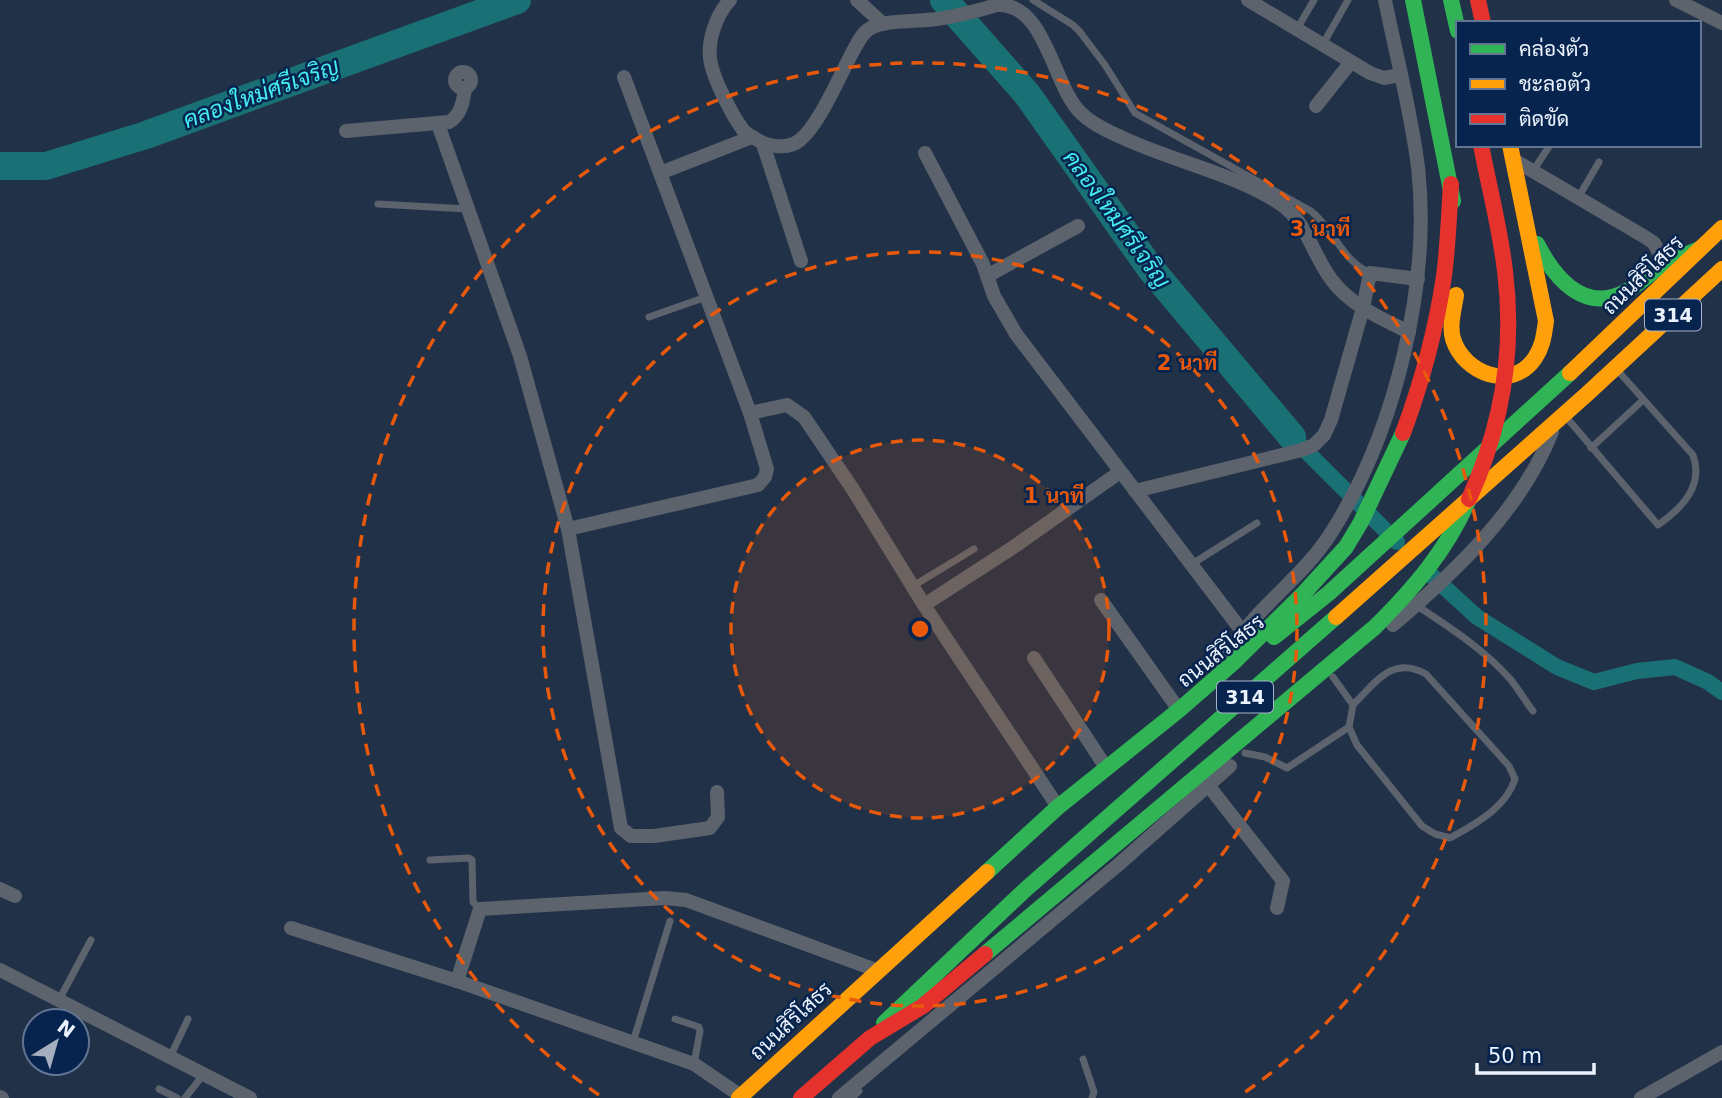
<svg xmlns="http://www.w3.org/2000/svg" width="1722" height="1098" viewBox="0 0 1722 1098" font-family="'DejaVu Sans',Sarabun,sans-serif">
<style>
.lines{fill:none;stroke-linecap:round;stroke-linejoin:round}
.canal{stroke:#1a7175;stroke-width:16}
.river{stroke:#1a7175;stroke-width:28}
.lane{stroke:#5c636d;stroke-width:7}
.street{stroke:#5c636d;stroke-width:14}
.fast{stroke:#30b455;stroke-width:16}
.slow{stroke:#ff9f0a;stroke-width:16}
.jam{stroke:#e5322d;stroke-width:16}
.ring{fill:none;stroke:#e8590c;stroke-width:3.5;stroke-dasharray:12 9}
.labels{text-anchor:middle;stroke-width:5;stroke-linejoin:round;paint-order:stroke}
.shield{fill:#06244d;stroke:#a6b4c8;stroke-width:2}
.shield-label{font-size:19px;font-weight:bold;fill:#ebf2fd}
.street-label{font-size:21px;fill:#ebf2fd;stroke:#06244d}
.water-label{font-size:23px;font-style:italic;fill:#45ecf1;stroke:#06244d}
.centre{fill:#e8590c;stroke:#06244d;stroke-width:3.5}
.ring-label{font-size:21px;text-anchor:middle;font-weight:bold;fill:#e8590c;stroke:#06244d;stroke-width:5;stroke-linejoin:round;paint-order:stroke}
</style>
<rect width="100%" height="100%" fill="#213148"/>
<g class="lines">
<!-- canal -->
<g class="canal">
<polyline points="1292,437 1397,542"/>
<polyline points="1431,575 1477,617 1557,667 1594,682 1637,671 1675,667 1708,682 1722,692"/>
</g>
<!-- river -->
<g class="river">
<polyline points="944,0 1027,94 1150,268 1292,437"/>
<polyline points="0,166 46,166 146,135 517,0"/>
</g>
<!-- lane -->
<g class="lane">
<path d="M1033,0L1073,25L1080,32L1105,65L1135,113L1311,211C1335,230 1341,260 1370,273"/>
<polyline points="1297,29 1314,0"/>
<polyline points="1323,44 1348,0"/>
<polyline points="1533,171 1550,145"/>
<polyline points="1578,198 1599,162"/>
<polyline points="378,204 467,209"/>
<polyline points="649,317 706,297"/>
<path d="M1567,418L1658,525C1682,508 1704,486 1693,455L1619,372"/>
<polyline points="1591,448 1642,401"/>
<polyline points="1192,564 1257,523"/>
<polyline points="913,586 974,549"/>
<path d="M1416,605C1449,627 1485,650 1511,680C1519,690 1525,701 1533,711"/>
<path d="M1333,677L1353,705L1349,727L1357,745L1422,826L1435,834L1450,838C1475,824 1506,808 1515,779L1509,766L1426,674C1392,655 1375,683 1353,705"/>
<polyline points="1245,753 1265,757 1287,768 1349,727"/>
<polyline points="430,860 469,858 472,860 473,902 480,909"/>
<polyline points="59,1000 91,940"/>
<polyline points="675,1019 699,1027 700,1031 694,1064"/>
<polyline points="633,1042 670,921"/>
<polyline points="170,1057 188,1019"/>
<polyline points="1083,1059 1094,1092 1092,1098"/>
<polyline points="159,1089 177,1098"/>
<polyline points="185,1098 203,1075"/>
<polyline points="852,1098 859,1091"/>
</g>
<!-- street -->
<g class="street">
<path d="M730,0C716,15 706,43 711,64C715,82 732,115 743,130C746,134 751,136 756,139C768,147 788,150 800,140C819,125 839,77 851,55C856,46 861,34 869,29C885,19 918,22 937,19C952,17 968,13 983,9C988,8 994,5 998,5C1046,3 1053,87 1081,113C1092,124 1107,131 1121,137C1171,161 1237,174 1282,205C1307,223 1313,255 1331,279C1350,305 1380,318 1409,332"/>
<polyline points="857,0 883,24"/>
<polyline points="1248,0 1370,73 1384,78 1400,75"/>
<polyline points="1676,0 1722,23"/>
<circle cx="463" cy="80" r="8"/>
<polyline points="1316,106 1351,62"/>
<polyline points="438,124 520,356 568,529 621,828 631,836 654,836 710,828 718,817 717,792"/>
<path d="M346,131L449,122C461,115 463,102 465,89"/>
<polyline points="763,144 801,261"/>
<polyline points="925,153 983,264 994,296 1016,334 1242,631"/>
<polyline points="1514,160 1645,237 1654,243 1665,264"/>
<polyline points="660,173 752,137"/>
<polyline points="987,276 1078,226"/>
<polyline points="750,413 787,405 804,417 852,488 924,605 1058,807"/>
<polyline points="1135,491 1302,450 1314,445 1324,435 1331,420 1363,308 1370,273 1418,279"/>
<polyline points="568,529 758,485 765,477 767,469 750,413 624,77"/>
<polyline points="1101,600 1179,710"/>
<polyline points="924,605 1015,546 1120,472"/>
<path d="M1393,625C1456,571 1521,510 1552,432"/>
<polyline points="1034,658 1107,769"/>
<path d="M1223,663C1248,612 1301,581 1331,533C1395,433 1431,284 1418,167C1411,111 1396,55 1385,0"/>
<polyline points="1208,785 1283,881 1277,908"/>
<polyline points="0,889 15,896"/>
<polyline points="291,928 457,981 694,1064 741,1096"/>
<polyline points="0,970 250,1098"/>
<polyline points="457,981 480,909 665,898 686,900 876,970"/>
<polyline points="0,1097 2,1098"/>
<polyline points="839,1098 1118,865 1230,766"/>
<polyline points="1641,1098 1722,1052"/>
</g>
<!-- fast -->
<g class="fast">
<polyline points="1413,0 1453,201"/>
<polyline points="1451,0 1458,31"/>
<path d="M1537,244C1551,271 1576,306 1612,297C1630,293 1644,277 1659,268C1672,260 1685,255 1699,249"/>
<polyline points="1274,637 1329,593 1570,373"/>
<polyline points="987,872 1058,807 1179,710 1233,663 1303,594 1346,547 1361,522 1403,433"/>
<path d="M985,954L1375,627C1414,588 1447,550 1469,499"/>
<polyline points="884,1023 1026,889 1336,617"/>
</g>
<!-- slow -->
<g class="slow">
<path d="M1456,295C1454,309 1449,325 1453,339C1464,374 1512,392 1535,358C1543,346 1544,335 1546,321L1510,145"/>
<polyline points="1570,373 1722,228"/>
<polyline points="1336,617 1587,394 1722,269"/>
<polyline points="739,1098 987,872"/>
</g>
<!-- jam -->
<g class="jam">
<polyline points="1478,0 1483,23"/>
<path d="M1403,433C1422,382 1436,330 1444,276C1448,246 1449,214 1451,184"/>
<path d="M1469,499C1502,426 1515,350 1505,271C1500,228 1489,187 1481,145"/>
<polyline points="801,1098 870,1038 923,1006 985,954"/>
</g>
</g>
<!-- distance rings -->
<circle cx="920" cy="629" r="189" fill="#e8590c" fill-opacity=".12"/>
<g class="ring">
<circle cx="920" cy="629" r="189"/>
<circle cx="920" cy="629" r="377"/>
<path d="M599 1095A566 566 0 1 1 1241 1095"/>
</g>
<g class="labels">
<!-- shield labels -->
<g class="shield">
<rect x="1645" y="299.5" width="56" height="31" rx="5"/>
<rect x="1217" y="681.5" width="56" height="31" rx="5"/>
</g>
<g class="shield-label">
<text x="1673" y="322">314</text>
<text x="1245" y="704">314</text>
</g>
<!-- street labels -->
<g class="street-label">
<text transform="translate(1643 275) rotate(-44)" y="7">ถนนสิริโสธร</text>
<text transform="translate(1221 651) rotate(-38)" y="7">ถนนสิริโสธร</text>
<text transform="translate(791 1021) rotate(-43)" y="7">ถนนสิริโสธร</text>
</g>
<!-- water labels -->
<g class="water-label">
<text transform="translate(261 93) rotate(-20)" y="8">คลองใหม่ศรีเจริญ</text>
<text transform="translate(1117 219) rotate(54)" y="8">คลองใหม่ศรีเจริญ</text>
</g>
</g>
<circle cx="920" cy="629" r="10" class="centre"/>
<g class="ring-label">
<text x="1320" y="236">3 นาที</text>
<text x="1187" y="370">2 นาที</text>
<text x="1054" y="503">1 นาที</text>
</g>
<!-- legend -->
<rect x="1456" y="21" width="245" height="126" fill="#06244d" stroke="#627693" stroke-width="2"/>
<rect x="1470" y="44" width="35" height="10" fill="#30b455" stroke="#627693" stroke-width="2"/>
<text x="1519" y="56" font-size="21" fill="#ebf2fd">คล่องตัว</text>
<rect x="1470" y="79" width="35" height="10" fill="#ff9f0a" stroke="#627693" stroke-width="2"/>
<text x="1519" y="91" font-size="21" fill="#ebf2fd">ชะลอตัว</text>
<rect x="1470" y="114" width="35" height="10" fill="#e5322d" stroke="#627693" stroke-width="2"/>
<text x="1519" y="126" font-size="21" fill="#ebf2fd">ติดขัด</text>
<!-- north arrow -->
<g transform="translate(56 1042) rotate(37)"><circle r="33" fill="#06244d" stroke="#627693" stroke-width="2"/>
<path d="M0-5L12 26L0 18L-12 26Z" fill="#a4aebe"/>
<text y="-10" font-size="19" font-weight="bold" text-anchor="middle" fill="#ebf2fd">N</text>
</g>
<!-- scale -->
<path d="M1477 1063v10h117v-10" fill="none" stroke="#ebf2fd" stroke-width="3.5"/>
<text x="1488" y="1063" font-size="21" fill="#ebf2fd" stroke="#06244d" stroke-width="5" paint-order="stroke">50 m</text>
</svg>
